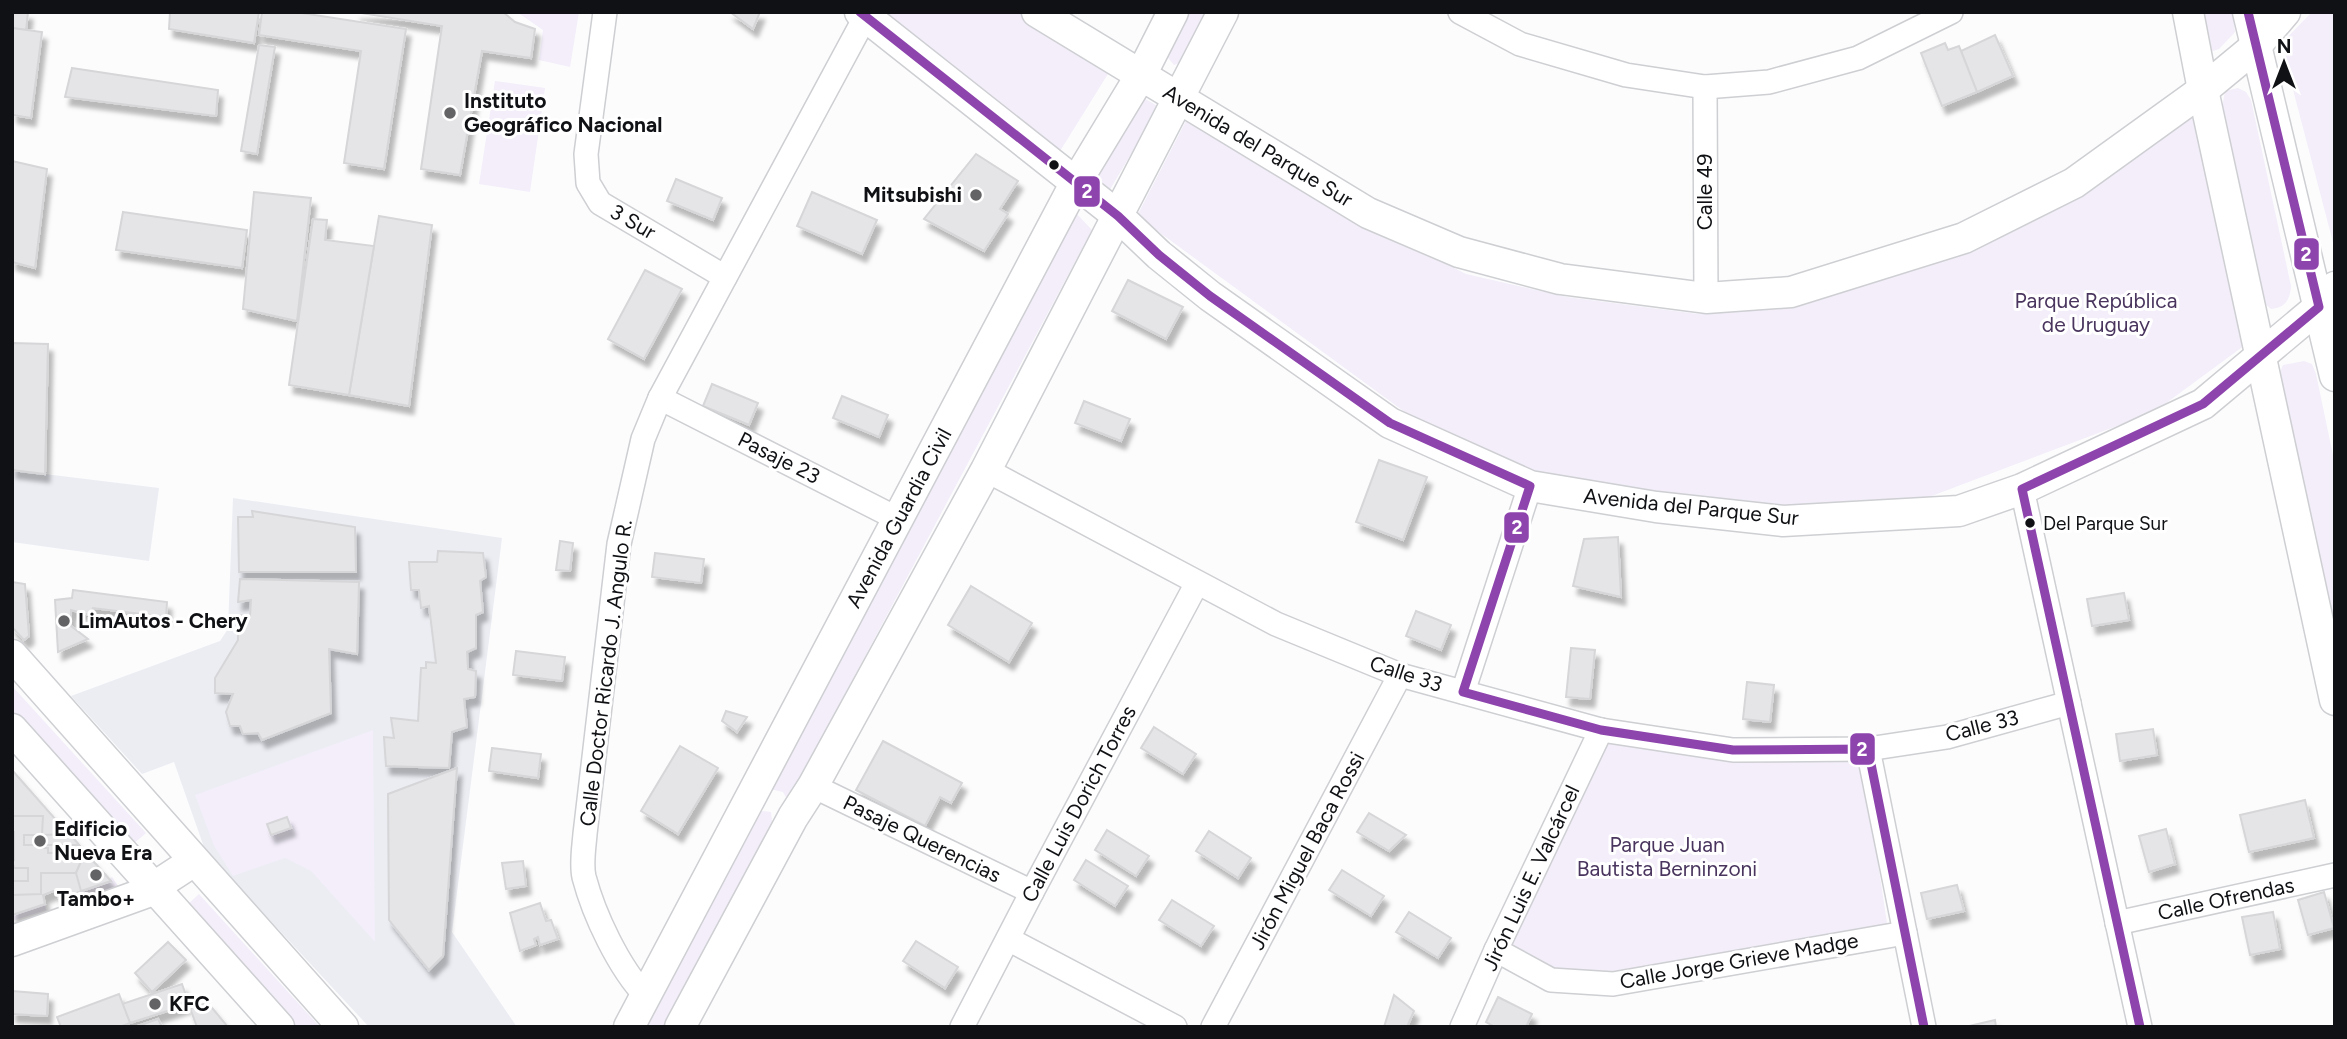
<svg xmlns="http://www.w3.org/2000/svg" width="2347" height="1039" viewBox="0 0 2347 1039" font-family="Figtree,sans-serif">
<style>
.built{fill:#ebedf3}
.green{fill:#f3eefa}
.building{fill:#e5e5e8;stroke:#d6d6d8;stroke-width:2;filter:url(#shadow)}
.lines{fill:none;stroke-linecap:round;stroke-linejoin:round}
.minor-casing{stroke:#cecfd2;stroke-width:26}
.major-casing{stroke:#cecfd2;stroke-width:33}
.minor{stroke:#fff;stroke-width:23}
.major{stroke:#fff;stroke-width:30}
.bus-1-casing{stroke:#fff;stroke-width:14}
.bus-1{stroke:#8e44ad;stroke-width:9}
.poi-dot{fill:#636366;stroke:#fff;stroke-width:2.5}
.bus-dot{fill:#101114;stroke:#fff;stroke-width:2.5}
.labels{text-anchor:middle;stroke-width:6;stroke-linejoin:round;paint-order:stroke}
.bus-label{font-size:19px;fill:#101114;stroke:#fff;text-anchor:start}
.poi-label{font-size:21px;font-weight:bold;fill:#101114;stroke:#fff;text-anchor:start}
.street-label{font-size:21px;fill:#101114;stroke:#fff}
.park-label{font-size:21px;fill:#49355e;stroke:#fff}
.line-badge{stroke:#fff;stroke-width:2.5}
.badge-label{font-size:19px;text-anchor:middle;font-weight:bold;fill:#fff}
</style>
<defs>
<filter id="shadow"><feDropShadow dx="4.5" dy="8" stdDeviation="2" flood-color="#0004"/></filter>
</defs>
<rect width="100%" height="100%" fill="#fcfcfd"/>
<!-- built -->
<g class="built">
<polygon points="12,470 159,488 149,561 12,542"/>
<polygon points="233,498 502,538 452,932 517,1027 369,1027 205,850 174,762 142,774 71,696 220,641 228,629"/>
</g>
<!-- green -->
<g class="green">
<polygon points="517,12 579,12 570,67 539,60 543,30"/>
<polygon points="890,12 1020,12 1111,69 1057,156 887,17"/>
<polygon points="1183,12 1213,12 1186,61 1174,65 1164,53"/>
<polygon points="2202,12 2233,12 2235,32 2219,49 2213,51 2210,49"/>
<polygon points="2312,12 2335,12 2335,250 2281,44"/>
<polygon points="495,81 545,88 530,192 479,184"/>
<path d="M2238,88L2246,92L2251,100L2291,286C2290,300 2285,308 2271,309L2263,302L2222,108L2225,91Z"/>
<polygon points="1142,97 1159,107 1109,191 1092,181"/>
<polygon points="2198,113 2245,345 2154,412 1929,497 1768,511 1535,471 1413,418 1137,216 1188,117 1378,229 1466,274 1567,297 1698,314 1782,306 1946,260 2055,208"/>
<polygon points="1075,212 1092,230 788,801 783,792 765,788"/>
<polygon points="2304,361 2312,364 2316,374 2335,465 2335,643 2281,386 2280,372 2283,365"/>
<polygon points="12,686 146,833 132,845 12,713"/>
<polygon points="373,730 375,942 311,871 285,858 233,876 214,846 195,795"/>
<polygon points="1603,736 1862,757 1888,930 1612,977 1552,974 1505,946"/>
<polygon points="761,811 771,812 773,830 665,1027 639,1027 752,820"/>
<polygon points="112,877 118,886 61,905 59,899 110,882 109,879"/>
<polygon points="199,894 320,1027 294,1027 186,906"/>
<polygon points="45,904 46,910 12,921 12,915"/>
</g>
<!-- building -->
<g class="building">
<polygon points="12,12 28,12 26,30 12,28"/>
<polygon points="170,12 259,12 254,43 169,29"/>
<polygon points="262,12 295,12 406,29 384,169 344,163 361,51 259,35"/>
<polygon points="355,12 503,12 515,22 535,29 531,58 482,51 460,175 421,169 442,26"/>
<polygon points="730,12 760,12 753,29"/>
<polygon points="12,28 42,32 31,118 13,115"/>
<polygon points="1995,35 2013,76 1977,92 1961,51"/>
<polygon points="1945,43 1948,50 1959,46 1977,92 1942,106 1921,53"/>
<polygon points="259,45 275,47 257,154 241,151"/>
<polygon points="72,68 218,90 216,116 65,97"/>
<polygon points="976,154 1018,181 1000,209 1008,214 984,251 924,219"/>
<polygon points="12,161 47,169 35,268 12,262"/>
<polygon points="676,179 722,198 713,220 667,201"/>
<polygon points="254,192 311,198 297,321 243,309"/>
<polygon points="812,192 877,220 862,254 797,226"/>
<polygon points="123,212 247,230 242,268 116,250"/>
<polygon points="379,216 432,225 409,406 349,395"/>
<polygon points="313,219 327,220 325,240 374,246 349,395 289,385"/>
<polygon points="645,270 682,289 644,359 608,339"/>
<polygon points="1128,280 1183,307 1166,339 1112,311"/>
<polygon points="12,343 48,344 45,474 12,470"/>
<polygon points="712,384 758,403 749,425 703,406"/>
<polygon points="842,396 888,415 879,437 833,418"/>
<polygon points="1084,401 1130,419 1121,441 1075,423"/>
<polygon points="1379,460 1427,477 1403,540 1356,522"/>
<polygon points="252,511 355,527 356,572 239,572 238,517 253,517"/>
<polygon points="1618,537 1621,597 1573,586 1584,539"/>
<polygon points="560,541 573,543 570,571 556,570"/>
<polygon points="438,551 483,553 486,577 480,581 483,612 476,615 476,648 467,652 468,669 476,671 475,697 464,699 467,727 452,732 449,768 386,766 384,737 394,738 391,718 418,721 421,668 426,668 426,662 436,663 429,606 421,608 419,590 411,590 409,562 437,562"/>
<polygon points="655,553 704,559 701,583 652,577"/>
<polygon points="240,579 359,582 357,654 329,649 331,713 262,740 258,733 243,734 240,726 230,726 226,712 233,694 215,693 215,678 238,640 238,615 250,616 251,600 238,602"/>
<polygon points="12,582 25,584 29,636 24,640 12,627"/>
<polygon points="971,586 1032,623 1009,662 948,625"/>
<polygon points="73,590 167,602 166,617 93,608 90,615 71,610 71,626 88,639 58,652 55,600 72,598"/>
<polygon points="2124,593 2129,620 2092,626 2087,599"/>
<polygon points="1416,611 1451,625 1441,650 1406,636"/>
<polygon points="1571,648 1595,650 1590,699 1566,697"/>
<polygon points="516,651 565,657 562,681 513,675"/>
<polygon points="1747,682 1774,685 1770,722 1743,719"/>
<polygon points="726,711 747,717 737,732 722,721"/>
<polygon points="1154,727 1196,754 1183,774 1141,748"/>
<polygon points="2153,729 2157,755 2120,761 2116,734"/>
<polygon points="883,741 962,783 951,803 940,797 925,826 856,790"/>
<polygon points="680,746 718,768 678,834 641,811"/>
<polygon points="492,748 541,754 538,778 489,771"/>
<polygon points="457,768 443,956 429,970 389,920 388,794"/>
<polygon points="12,770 72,838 65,843 70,849 78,844 111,881 59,899 56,890 43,895 45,904 12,915"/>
<polygon points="2305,800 2314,838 2249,852 2240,815"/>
<polygon points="1369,813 1406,835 1389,851 1357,832"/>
<polygon points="12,816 43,816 42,835 70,834 85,852 76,873 41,873 41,894 12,895"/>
<polygon points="287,817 291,828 271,835 267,824"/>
<polygon points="2166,829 2175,864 2149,872 2139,836"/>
<polygon points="1107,830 1149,856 1136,876 1095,850"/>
<polygon points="1209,831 1251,858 1238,878 1196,851"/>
<rect x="12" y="832" width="2" height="28"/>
<rect x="24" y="835" width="18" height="10"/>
<polygon points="42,845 78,845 85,852 48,853 48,848 42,848"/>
<polygon points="85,852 111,881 81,891 76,873"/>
<polygon points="12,860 14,868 28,868 28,881 12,881"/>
<polygon points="1086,860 1128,886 1115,906 1074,880"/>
<polygon points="523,861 526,886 506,889 502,863"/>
<polygon points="1342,870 1384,896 1371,916 1329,890"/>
<polygon points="1957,885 1964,911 1927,919 1921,893"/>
<polygon points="2324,892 2334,928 2308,935 2298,900"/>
<polygon points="1172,900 1214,926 1201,946 1159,920"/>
<polygon points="540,903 546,921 551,920 558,939 540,945 538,937 534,939 536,945 520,951 510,913"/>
<polygon points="1409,912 1451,938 1438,958 1396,932"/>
<polygon points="2273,912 2280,949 2250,955 2242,917"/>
<polygon points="916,941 958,967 945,988 903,961"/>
<polygon points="168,942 186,960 152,992 135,973"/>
<polygon points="182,984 189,1004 130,1023 122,1004"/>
<polygon points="12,991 48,994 47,1016 12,1014"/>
<polygon points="119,994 130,1023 120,1027 61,1027 57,1017"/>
<polygon points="1394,995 1414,1011 1407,1027 1384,1027"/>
<polygon points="1498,997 1532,1014 1526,1027 1495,1027 1486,1022"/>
<polygon points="208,1003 228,1027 197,1027 190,1008"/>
<polygon points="158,1019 162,1027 135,1027"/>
<polygon points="1995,1020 1996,1027 1965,1027"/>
</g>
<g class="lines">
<defs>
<g id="minor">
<polyline points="605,12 586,154 588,183 600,203 725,277"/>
<polyline points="1460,12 1520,44 1626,75 1705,87 1769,82 1858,58 1951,12"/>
<polyline points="1705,87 1706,298"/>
<polyline points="660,398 898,519"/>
<polyline points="986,470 1276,624 1400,675 1601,730 1733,750 1868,749 1947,737 2069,703"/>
<polyline points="2022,489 2140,1027"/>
<polyline points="1463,692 1530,486"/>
<polyline points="1868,749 1924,1027"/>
<polyline points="813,786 1032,892"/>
<polyline points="2117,923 2335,875"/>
<polyline points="1008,939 1175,1027"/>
<polyline points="1496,950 1551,980 1613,984 1905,933"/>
<path d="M646,996C619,968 594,915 584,877C581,864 584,847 585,834L619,544L643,439L660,398L868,12"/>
<polyline points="962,1027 1032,892 1197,583"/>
<polyline points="1213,1027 1400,675"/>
<polyline points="1462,1027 1496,950 1601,730"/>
</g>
<g id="major">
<polyline points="860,12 1118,216 1159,255 1210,296 1390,423 1530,486 1656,507 1783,521 1959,511 2022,489 2203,404 2319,307 2335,287"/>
<polyline points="1037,12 1368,213 1459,252 1560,279 1706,298 1791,292 1964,238 2074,183 2203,90 2255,47 2285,12"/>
<polyline points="2188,12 2203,90 2335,700"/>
<polyline points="2248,12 2335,376"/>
<polyline points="12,655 343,1027"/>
<polyline points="12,729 279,1027"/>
<polyline points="12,941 145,893 194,861"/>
<polyline points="629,1027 1075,184 1141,75 1173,12"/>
<polyline points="680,1027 793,817 813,786 986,470 1223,12"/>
</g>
</defs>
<!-- minor casing -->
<use href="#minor" class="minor-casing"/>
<!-- major casing -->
<use href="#major" class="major-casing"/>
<!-- minor -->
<use href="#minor" class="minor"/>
<!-- major -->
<use href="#major" class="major"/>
<defs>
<g id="bus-1">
<polyline points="860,12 1118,216 1159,255 1210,296 1390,423 1530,486 1463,692 1601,730 1733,750 1868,749 1924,1027"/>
<polyline points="2140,1027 2022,489 2203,404 2319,307 2248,12"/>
</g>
</defs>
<!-- bus-1 casing -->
<use href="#bus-1" class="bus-1-casing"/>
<!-- bus-1 -->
<use href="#bus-1" class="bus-1"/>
</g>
<!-- markers -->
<g class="poi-dot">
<circle cx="450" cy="113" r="7"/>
<circle cx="976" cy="195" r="7"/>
<circle cx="64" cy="621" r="7"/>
<circle cx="40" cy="841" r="7"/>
<circle cx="96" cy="875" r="7"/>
<circle cx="155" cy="1004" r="7"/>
</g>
<g class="bus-dot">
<circle cx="1054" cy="165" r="6"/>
<circle cx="2030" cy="523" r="6"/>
</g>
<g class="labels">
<!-- bus labels -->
<g class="bus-label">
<text x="2043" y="530">Del Parque Sur</text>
</g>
<!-- poi labels -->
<g class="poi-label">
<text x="464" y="108">Instituto<tspan x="464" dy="24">Geográfico Nacional</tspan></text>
<text x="962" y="202" text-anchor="end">Mitsubishi</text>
<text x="78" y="628">LimAutos - Chery</text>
<text x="54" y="836">Edificio<tspan x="54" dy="24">Nueva Era</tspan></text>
<text x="96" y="906" text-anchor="middle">Tambo+</text>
<text x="169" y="1011">KFC</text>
</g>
<!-- street labels -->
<g class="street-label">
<text transform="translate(1258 146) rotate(31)" y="7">Avenida del Parque Sur</text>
<text transform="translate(1705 192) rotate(-90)" y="7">Calle 49</text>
<text transform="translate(633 222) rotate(30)" y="7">3 Sur</text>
<text transform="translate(779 458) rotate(27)" y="7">Pasaje 23</text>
<text transform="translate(1691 507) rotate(6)" y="7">Avenida del Parque Sur</text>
<text transform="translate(899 518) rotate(-62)" y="7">Avenida Guardia Civil</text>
<text transform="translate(606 673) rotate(-83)" y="7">Calle Doctor Ricardo J. Angulo R.</text>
<text transform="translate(1406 674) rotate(18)" y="7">Calle 33</text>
<text transform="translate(1982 726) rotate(-14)" y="7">Calle 33</text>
<text transform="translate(1079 804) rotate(-62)" y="7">Calle Luis Dorich Torres</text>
<text transform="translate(922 839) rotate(26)" y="7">Pasaje Querencias</text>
<text transform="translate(1307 851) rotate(-62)" y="7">Jirón Miguel Baca Rossi</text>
<text transform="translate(1531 878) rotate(-65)" y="7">Jirón Luis E. Valcárcel</text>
<text transform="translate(2226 899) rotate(-12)" y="7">Calle Ofrendas</text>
<text transform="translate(1739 961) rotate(-10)" y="7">Calle Jorge Grieve Madge</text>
</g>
<!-- park labels -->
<g class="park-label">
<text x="2096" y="308">Parque República<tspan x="2096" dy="24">de Uruguay</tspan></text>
<text x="1667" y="852">Parque Juan<tspan x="1667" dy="24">Bautista Berninzoni</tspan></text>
</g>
</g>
<g class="line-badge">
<rect x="1073" y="175" width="28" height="33" rx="7" fill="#8e44ad"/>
<rect x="2293" y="237" width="27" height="34" rx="7" fill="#8e44ad"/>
<rect x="1503" y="511" width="27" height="33" rx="7" fill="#8e44ad"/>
<rect x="1849" y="732" width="27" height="34" rx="7" fill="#8e44ad"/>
</g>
<g class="badge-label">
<text x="1087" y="198">2</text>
<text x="2306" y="261">2</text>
<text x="1517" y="534">2</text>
<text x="1862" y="756">2</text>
</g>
<!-- border -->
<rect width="2347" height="1039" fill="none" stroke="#101114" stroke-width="28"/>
<!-- north arrow -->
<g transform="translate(2284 63)" stroke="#ffffff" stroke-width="5" paint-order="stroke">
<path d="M0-5L12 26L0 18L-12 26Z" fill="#101114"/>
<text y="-10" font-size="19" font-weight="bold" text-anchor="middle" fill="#101114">N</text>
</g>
</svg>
